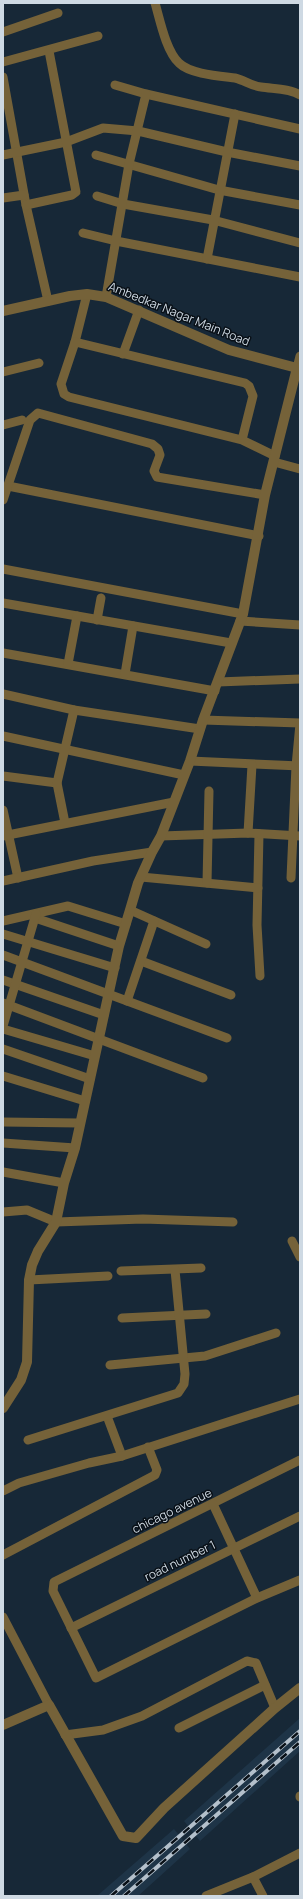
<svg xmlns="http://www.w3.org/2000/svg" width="303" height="1899" viewBox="0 0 303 1899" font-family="Manrope,sans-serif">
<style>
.built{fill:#1e3447}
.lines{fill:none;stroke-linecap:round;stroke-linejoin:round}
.minor{stroke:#756239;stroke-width:9}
.tertiary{stroke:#756239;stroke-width:10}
.rail-casing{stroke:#b4c0cb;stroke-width:4}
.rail{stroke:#091017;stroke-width:2.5;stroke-dasharray:8;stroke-linecap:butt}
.labels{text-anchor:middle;stroke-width:3;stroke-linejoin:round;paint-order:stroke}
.street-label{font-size:12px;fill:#ced9e3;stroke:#091017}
</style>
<rect width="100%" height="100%" fill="#172837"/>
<!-- built -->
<g class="built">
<polygon points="300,1718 300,1751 200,1841 184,1821"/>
<polygon points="174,1829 190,1849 138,1896 97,1896"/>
</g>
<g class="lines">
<!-- minor -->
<g class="minor">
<path d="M155,3C160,20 166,51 179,63C190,74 219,76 235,78C244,80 252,86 261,87C273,89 289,88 300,95"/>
<polyline points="3,32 58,13"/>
<polyline points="3,62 98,36"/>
<polyline points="3,77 26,205 48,301"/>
<polyline points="115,85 146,94 300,129"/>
<polyline points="3,155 66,142 103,128 138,131 227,152 300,166"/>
<polyline points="96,155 219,190 300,205"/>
<polyline points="97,196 123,204 213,220 300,243"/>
<polyline points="3,198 24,195"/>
<polyline points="26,205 72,195 76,192 49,51"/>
<polyline points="83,233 116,241 300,277"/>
<polyline points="207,259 235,114"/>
<polyline points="106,297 129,164 146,94"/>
<polyline points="75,342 87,294"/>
<polyline points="123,354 139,310"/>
<polyline points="297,368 300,356"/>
<polyline points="3,372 39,363"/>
<polyline points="3,425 22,420"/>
<polyline points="242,440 253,396 249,386 245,383 75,342 61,384 64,394 69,397 242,440 275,456"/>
<polyline points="274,462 300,469"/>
<polyline points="8,486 259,536"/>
<polyline points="3,500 30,420 38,413 152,444 158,449 160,455 154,471 157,477 265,495"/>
<polyline points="3,569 243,614"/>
<polyline points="3,603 231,643"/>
<polyline points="97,620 101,598"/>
<polyline points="240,621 300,625"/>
<polyline points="3,653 215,691"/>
<polyline points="68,664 77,616"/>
<polyline points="125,674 133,626"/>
<polyline points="218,682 300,679"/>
<polyline points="3,694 74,710 200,729"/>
<polyline points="203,720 300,723"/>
<polyline points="3,736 184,775"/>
<polyline points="190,761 300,766"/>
<polyline points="3,776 57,783 74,710"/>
<polyline points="57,783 65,823"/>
<polyline points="3,810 18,878"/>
<polyline points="248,833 252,765"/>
<polyline points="259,834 257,925 260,976"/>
<polyline points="3,836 174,802"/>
<polyline points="161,836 248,833 300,836"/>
<polyline points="141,877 258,888"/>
<polyline points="291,878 296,766 300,724"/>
<polyline points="3,881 93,861 152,852"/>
<polyline points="207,883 209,791"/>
<polyline points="130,910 206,944"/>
<polyline points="35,918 119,946"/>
<polyline points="3,921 68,906 126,924"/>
<polyline points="3,934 115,968"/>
<polyline points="3,955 227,1038"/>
<polyline points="141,961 231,995"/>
<polyline points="3,980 104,1015"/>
<polyline points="127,1001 154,921"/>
<polyline points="3,1003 203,1078"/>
<polyline points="3,1026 36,914"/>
<polyline points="3,1029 95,1056"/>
<polyline points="3,1049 90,1079"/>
<polyline points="3,1076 85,1101"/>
<polyline points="3,1122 79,1123"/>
<polyline points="3,1143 75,1148"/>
<polyline points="3,1172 64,1183"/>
<polyline points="3,1212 27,1210 56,1222 143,1219 233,1222"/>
<polyline points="292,1241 300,1257"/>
<polyline points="121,1271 201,1268"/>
<polyline points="29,1280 108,1276"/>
<polyline points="122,1318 206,1314"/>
<polyline points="110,1365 205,1356 276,1333"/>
<polyline points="107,1416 122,1456"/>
<polyline points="28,1440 178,1393 184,1384 185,1374 175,1270"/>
<polyline points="300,1460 54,1582 53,1591 96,1678 257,1598 300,1580"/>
<polyline points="3,1491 19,1483 89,1463 122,1456 300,1399"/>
<polyline points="213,1504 257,1598"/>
<polyline points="3,1555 155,1475 157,1470 148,1447"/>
<polyline points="3,1617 49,1705"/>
<polyline points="71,1628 300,1516"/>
<polyline points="179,1728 265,1685"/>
<polyline points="65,1735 103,1730 142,1716 247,1661 256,1663 275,1708"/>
<polyline points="300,1796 300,1797"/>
<polyline points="253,1877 263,1896"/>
<polyline points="206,1896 253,1877 300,1853"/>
</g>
<!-- tertiary -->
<g class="tertiary">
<polyline points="3,311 70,296 87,294 106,297 229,350 297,368 265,495 243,614 203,720 190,761 161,836 152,852 138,883 130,910 119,946 75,1148 64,1183 56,1222 38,1251 32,1265 29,1280 27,1362 21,1380 3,1408"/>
<polyline points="3,1725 49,1705 123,1836 136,1838 164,1808 275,1708 300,1688"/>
</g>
<defs>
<g id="rail">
<polyline points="111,1896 300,1731"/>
<polyline points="124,1896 300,1742"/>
</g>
</defs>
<!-- rail casing -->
<use href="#rail" class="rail-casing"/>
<!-- rail -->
<use href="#rail" class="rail"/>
</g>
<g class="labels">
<!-- street labels -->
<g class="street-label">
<text transform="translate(179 314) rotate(22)" y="4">Ambedkar Nagar Main Road</text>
<text transform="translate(172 1511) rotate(-26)" y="4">chicago avenue</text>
<text transform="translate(180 1561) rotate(-26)" y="4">road number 1</text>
</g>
</g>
<!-- border -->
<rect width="303" height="1899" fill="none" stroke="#ced9e3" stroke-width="8"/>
</svg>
